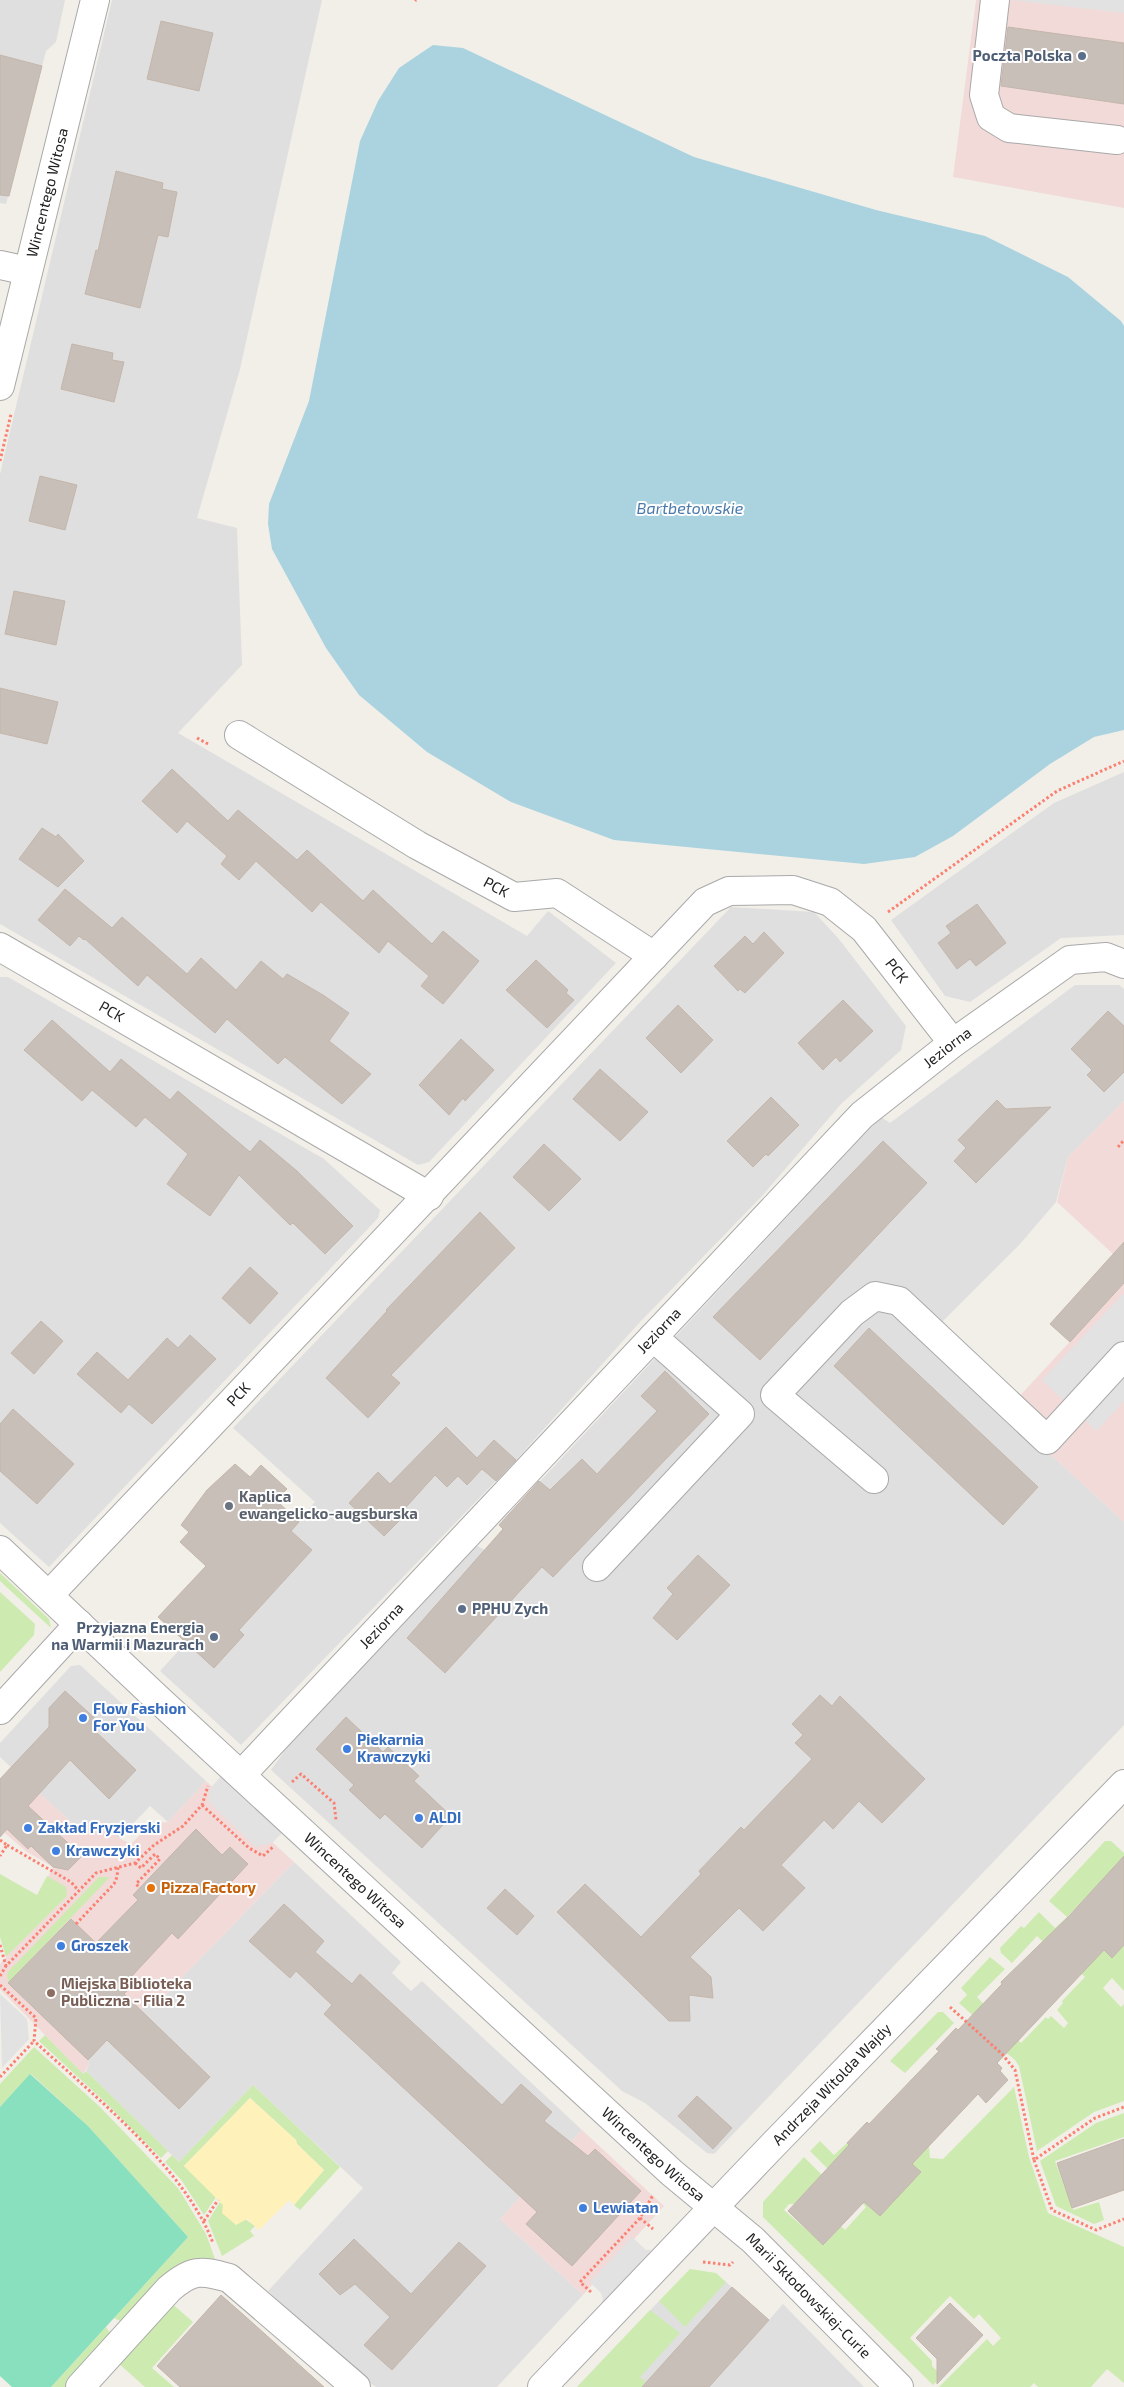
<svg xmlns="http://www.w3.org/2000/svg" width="1124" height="2387" viewBox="0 0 1124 2387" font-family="'Exo 2',sans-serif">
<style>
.residential{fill:#e0dfdf}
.commercial{fill:#f2dad9}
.grass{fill:#cdebb0}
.sand{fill:#fff1ba}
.pitch{fill:#88e0be}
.parking{fill:#e2e2e2}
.water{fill:#aad3df}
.building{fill:#c7bfb8;stroke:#c4b6ab}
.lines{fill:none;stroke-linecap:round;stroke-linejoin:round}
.minor-casing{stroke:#a9a9a9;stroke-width:30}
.path{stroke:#fa8072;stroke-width:3;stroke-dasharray:2.5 2.5;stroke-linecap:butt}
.minor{stroke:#fff;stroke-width:28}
.service-dot{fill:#5c6f8a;stroke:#fff;stroke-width:2}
.worship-dot{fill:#6b7280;stroke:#fff;stroke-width:2}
.shop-dot{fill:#3f7fe0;stroke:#fff;stroke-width:2}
.food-dot{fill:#e8710a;stroke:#fff;stroke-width:2}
.education-dot{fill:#8d6e63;stroke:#fff;stroke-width:2}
.labels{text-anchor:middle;stroke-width:4;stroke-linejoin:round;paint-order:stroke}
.service-label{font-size:15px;font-weight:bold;fill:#4e5e75;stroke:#fff;text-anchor:end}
.street-label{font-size:15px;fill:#222;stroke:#fff}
.worship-label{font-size:15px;font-weight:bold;fill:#5b616d;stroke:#fff;text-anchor:start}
.shop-label{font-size:15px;font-weight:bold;fill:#366cbe;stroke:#fff;text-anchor:start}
.food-label{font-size:15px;font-weight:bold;fill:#c56008;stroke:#fff;text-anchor:start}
.education-label{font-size:15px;font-weight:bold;fill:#785e54;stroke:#fff;text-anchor:start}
.water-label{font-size:16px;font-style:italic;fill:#4a7aab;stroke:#fff}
</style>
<rect width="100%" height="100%" fill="#f2efe9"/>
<!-- residential -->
<g class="residential">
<polygon points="0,0 65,0 56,42 46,51 6,204 0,203"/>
<polygon points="112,0 322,0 240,369 197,518 237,528 242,665 178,733 527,936 548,911 616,963 429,1162 418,1165 0,924 0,474"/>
<polygon points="1124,772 1124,935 1061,938 970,1002 945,996 891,920 1054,803"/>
<polygon points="731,907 814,912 838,938 906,1026 901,1050 841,1104 762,1196 640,1322 516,1460 241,1745 160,1671 315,1502 233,1428"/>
<polygon points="0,977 8,977 324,1159 380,1210 378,1218 49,1567 0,1523"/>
<polygon points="1075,985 1119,985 1124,989 1124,1101 1068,1157 1056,1202 1020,1244 942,1322 948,1333 1049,1453 1124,1522 1124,1725 714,2154 707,2153 645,2103 622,2091 271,1770 296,1735 477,1546 485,1550 503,1529 499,1525 881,1117 890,1123"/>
<polygon points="80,1665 206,1781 168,1822 150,1806 119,1838 84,1834 0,1757 0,1743 71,1666"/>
<polygon points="294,1862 401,1962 392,1973 411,1991 422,1981 582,2130 500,2219 583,2295 497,2387 376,2387 357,2373 268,2291 363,2188 253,2085 179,2162 86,2071 89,2064 88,2060 112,2035 153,1998 163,1997"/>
<polygon points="726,2282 769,2320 783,2304 864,2387 577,2387 659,2301"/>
</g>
<!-- commercial -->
<g class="commercial">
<polygon points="976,0 1124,0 1124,208 953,177"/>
<polygon points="1124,1101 1124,1245 1122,1244 1113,1254 1057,1202 1068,1157"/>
<polygon points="1124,1283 1124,1522 1049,1453 1016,1400"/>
<polygon points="11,1767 84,1834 99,1819 119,1838 131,1844 152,1823 168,1822 206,1781 294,1862 163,1997 153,1998 112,2036 88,2060 89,2064 83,2074 0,1989 0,1964 6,1957 53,1867 27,1852 0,1829 0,1780"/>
<polygon points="582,2130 664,2206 583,2295 500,2219"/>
</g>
<!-- grass -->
<g class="grass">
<polygon points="0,1573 49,1619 51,1628 0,1581"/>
<polygon points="0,1592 35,1624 34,1635 0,1672"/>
<polygon points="1105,1841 1111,1841 1124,1853 1124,1857 1068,1916 1112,1958 1124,1945 1124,1991 1112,1978 1103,1988 1121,2007 1124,2004 1124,2101 1094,2112 1037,2151 1019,2066 1015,2060 985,2035 989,2030 959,2003 967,1995 961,1988 990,1957 1005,1969 977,1997 1021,2043 1046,2017 1048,2019 1051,2016 1064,2028 1068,2023 1057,2010 1063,2003 1062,2001 1085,1977 1045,1940 1042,1941 1037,1936 1012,1963 1001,1953 1000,1948 1021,1926 1024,1928 1039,1912 1055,1928 1067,1917 1049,1901"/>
<polygon points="0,1874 37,1895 47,1876 66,1887 67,1896 6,1957 0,1937"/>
<polygon points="99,1877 110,1877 8,1983 7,1973"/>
<polygon points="938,2012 943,2012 954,2023 905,2073 890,2061"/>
<polygon points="45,2035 83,2074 86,2071 168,2151 161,2158 104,2101 39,2041"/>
<polygon points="34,2047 100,2107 178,2188 206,2234 215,2259 202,2262 128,2325 114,2318 188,2237 88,2126 31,2074 0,2107 0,2084"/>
<polygon points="253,2085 340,2167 300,2210 294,2205 324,2170 297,2144 296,2140 250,2098 184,2166 216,2197 204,2215 182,2181 165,2162 172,2155 179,2162"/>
<polygon points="1014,2087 1029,2157 1048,2213 1124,2247 1124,2383 1107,2369 1091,2387 1038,2387 1034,2383 1030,2387 939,2387 987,2339 993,2346 1001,2338 979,2314 974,2319 950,2296 910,2338 932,2361 932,2366 942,2376 933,2385 763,2217 763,2202 804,2157 822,2175 794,2204 789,2204 784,2210 824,2245 841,2226 845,2230 866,2207 810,2151 820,2141 834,2155 847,2143 900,2194 921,2172 912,2164 929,2146 930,2158 943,2159"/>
<polygon points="1124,2113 1124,2137 1055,2161 1073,2210 1099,2202 1104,2220 1094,2224 1056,2206 1040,2161 1096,2123"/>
<polygon points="220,2202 255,2226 250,2231 254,2236 222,2256 208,2221"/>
<polygon points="690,2269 716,2273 726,2282 685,2327 659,2301"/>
<polygon points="169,2301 193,2322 152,2368 174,2387 145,2387 117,2362"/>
<polygon points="650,2310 680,2333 640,2377 651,2387 577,2387"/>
<polygon points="106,2327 115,2340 71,2387 51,2387"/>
</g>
<!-- sand -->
<polygon class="sand" points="250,2098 296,2140 297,2144 324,2170 294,2205 289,2200 259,2230 247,2219 236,2225 222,2213 223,2205 184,2166"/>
<!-- pitch -->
<polygon class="pitch" points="30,2074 88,2126 188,2237 51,2387 12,2387 0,2376 0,2107"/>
<!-- parking -->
<g class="parking">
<polygon points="1012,0 1124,0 1124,13"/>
<polygon points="1124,1293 1124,1401 1096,1431 1042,1380"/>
<polygon points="221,1776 282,1833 273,1842 256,1847 209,1802 209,1790"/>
<polygon points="0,1994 27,2019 29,2039 2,2068"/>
<polygon points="632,2237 646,2250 652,2250 600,2306 603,2299 601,2293 590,2282"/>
</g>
<!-- water -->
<polygon class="water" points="433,45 463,48 694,157 876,210 985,236 1068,277 1121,321 1124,326 1124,730 1094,737 1050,764 953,836 915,857 864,864 614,840 511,802 427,752 359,695 326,648 272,549 268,524 269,504 309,401 360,141 378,101 399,68"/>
<!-- building -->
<g class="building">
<polygon points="161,21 213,33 199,91 147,79"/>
<polygon points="1008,27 1124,43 1124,104 1001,86"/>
<polygon points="0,55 42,66 9,196 0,195"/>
<polygon points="116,171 163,183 162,189 177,192 168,237 158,235 140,308 85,294 96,250 98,251"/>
<polygon points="72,344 113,353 112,360 124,362 114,402 61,389"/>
<polygon points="40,476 77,485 65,530 29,521"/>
<polygon points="14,591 65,601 56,645 5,634"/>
<polygon points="0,688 58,702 47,744 0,733"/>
<polygon points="172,769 228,821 238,810 297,860 307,850 363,901 373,890 432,944 443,931 479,961 443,1004 421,986 429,976 388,941 379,953 321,902 312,912 256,861 239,880 221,864 227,856 187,821 177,833 142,801"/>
<polygon points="42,828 56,837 58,834 84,861 58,887 19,859"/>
<polygon points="65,889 112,928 122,917 187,974 201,958 236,990 261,961 283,979 287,974 323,995 349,1013 329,1041 371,1074 342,1104 285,1057 278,1064 227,1019 215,1033 147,975 138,986 85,939 84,940 79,936 70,946 38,920"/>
<polygon points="977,904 1006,943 976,966 970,959 957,969 938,943 951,933 946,926"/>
<polygon points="764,932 784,953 745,993 740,989 738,991 714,966 745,936 753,944"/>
<polygon points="536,960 568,990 566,993 574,1000 547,1028 506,990"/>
<polygon points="843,1000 873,1031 840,1062 836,1057 823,1070 798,1043"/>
<polygon points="678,1005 713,1040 681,1073 646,1038"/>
<polygon points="1108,1011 1124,1026 1124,1072 1104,1092 1087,1075 1092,1070 1071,1049"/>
<polygon points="52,1020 110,1072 121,1059 170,1100 178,1091 250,1152 260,1140 297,1171 353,1226 325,1254 293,1223 290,1225 239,1175 210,1216 167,1184 188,1154 145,1117 136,1127 92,1090 82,1101 24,1050"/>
<polygon points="461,1039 494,1070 465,1101 463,1098 449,1115 419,1085"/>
<polygon points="600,1069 648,1112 620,1141 573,1099"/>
<polygon points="771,1097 799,1125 768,1156 766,1154 753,1167 727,1141"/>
<polygon points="997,1100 1006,1109 1051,1107 976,1183 954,1161 966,1148 958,1140"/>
<polygon points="883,1141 927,1183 760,1360 713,1317"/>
<polygon points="544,1144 581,1179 549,1211 513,1177"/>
<polygon points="480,1212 515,1248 391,1375 400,1383 368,1418 326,1378 387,1311 386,1310"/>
<polygon points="1124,1242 1124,1283 1070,1342 1050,1324"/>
<polygon points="250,1267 278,1293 250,1324 222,1298"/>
<polygon points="41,1321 63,1341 34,1374 11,1353"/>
<polygon points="869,1328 1038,1487 1003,1525 834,1366"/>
<polygon points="190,1335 216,1359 152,1424 129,1404 121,1413 77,1374 97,1352 128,1380 167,1338 178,1348"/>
<polygon points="665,1371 709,1414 553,1577 542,1567 445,1673 407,1638 503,1529 499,1525 539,1481 550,1490 582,1459 597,1474 657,1411 641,1396"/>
<polygon points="13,1409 74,1464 37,1504 0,1471 0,1424"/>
<polygon points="446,1427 477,1458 494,1440 516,1460 496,1481 482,1469 467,1485 458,1476 447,1487 435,1475 399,1515 402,1518 384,1536 349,1503 378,1472 390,1484"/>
<polygon points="235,1464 250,1477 261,1465 287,1489 276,1500 299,1522 291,1531 312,1550 239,1630 244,1635 214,1668 158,1617 206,1566 180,1542 189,1532 181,1525 207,1490"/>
<polygon points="698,1555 730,1585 677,1640 653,1618 673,1594 667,1588"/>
<polygon points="65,1691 100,1723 93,1729 136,1770 109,1799 70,1760 28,1806 82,1856 68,1870 53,1867 31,1846 28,1849 7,1829 0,1837 0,1779 49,1727 49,1708"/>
<polygon points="820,1695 832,1706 840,1696 925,1779 882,1823 859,1801 833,1829 824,1820 781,1865 805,1888 763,1931 739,1908 690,1957 711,1977 713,1998 689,1995 690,2021 669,2021 557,1912 585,1884 641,1937 701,1874 699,1871 741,1827 744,1830 812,1759 795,1743 803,1735 792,1724"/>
<polygon points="346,1717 383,1752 388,1747 419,1776 414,1781 451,1816 422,1848 385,1814 380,1819 349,1790 354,1785 316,1749"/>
<polygon points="196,1829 222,1855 230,1847 248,1864 178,1939 172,1933 131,1977 136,1982 124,1994 210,2077 179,2109 107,2040 88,2060 8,1983 71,1919 96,1943 138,1900 133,1895"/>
<polygon points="1124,1856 1124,1945 1112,1958 1104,1950 997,2063 1002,2068 1000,2071 1008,2080 986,2103 978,2094 912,2164 921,2172 880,2216 864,2202 823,2245 788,2211 849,2145 847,2143 867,2122 869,2124 939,2051 936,2049 956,2028 958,2030 1002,1984 1001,1982 1068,1917"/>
<polygon points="505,1889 534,1916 517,1935 487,1908"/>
<polygon points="284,1904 324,1941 315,1952 352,1984 360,1974 502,2105 521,2084 552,2112 544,2121 588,2156 595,2149 641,2191 572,2266 526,2224 537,2212 324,2014 332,2005 296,1971 290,1978 249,1941"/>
<polygon points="697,2096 732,2128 713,2149 678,2116"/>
<polygon points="1124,2139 1124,2190 1072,2208 1057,2163"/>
<polygon points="354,2239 411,2294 459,2242 486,2266 392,2370 364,2345 390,2317 355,2284 340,2295 319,2274"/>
<polygon points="732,2287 769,2320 709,2387 642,2387"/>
<polygon points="221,2295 246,2317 324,2387 180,2387 157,2366"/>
<polygon points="950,2303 983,2335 937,2384 937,2359 916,2338"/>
</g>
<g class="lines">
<defs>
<g id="minor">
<polyline points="995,0 984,95 991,117 1009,128 1117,140"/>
<polyline points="0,265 28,271"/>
<path id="s1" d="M0,386L95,0"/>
<path id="s2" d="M239,735L417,845L514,897L557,893L654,956"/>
<path id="s3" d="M0,947L429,1196"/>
<polyline points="874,1479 775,1395 852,1313 875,1296 899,1301 1047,1440 1124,1356"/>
<path id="s4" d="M0,1550L158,1699L672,2173L753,2240L899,2387"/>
<polyline points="597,1567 740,1414 653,1337"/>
<path id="s5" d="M49,1595L705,902L729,891L793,890L830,902L864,929L953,1043"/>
<polyline points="0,1710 79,1624"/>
<path id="s6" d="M241,1775L862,1115L953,1043L1070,960L1106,957L1124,964"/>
<path d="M80,2387L169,2289C192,2269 201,2270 229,2278L356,2387"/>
<path id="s7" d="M542,2387L773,2145L1124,1784"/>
</g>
</defs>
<!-- minor casing -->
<use href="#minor" class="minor-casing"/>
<!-- path -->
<g class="path">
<polyline points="415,1 416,0"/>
<polyline points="0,461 11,414"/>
<polyline points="197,738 210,745"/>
<polyline points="888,912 1057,791 1124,761"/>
<polyline points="1118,1147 1124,1140"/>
<polyline points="292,1782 301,1774 334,1803 336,1820"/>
<polyline points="202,1805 249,1848 263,1856 274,1846"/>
<polyline points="0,1840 7,1845 0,1856"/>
<polyline points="7,1845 71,1882 78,1890"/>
<polyline points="135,1863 141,1868 155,1854 160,1859 136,1884 140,1888"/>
<polyline points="76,1924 114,1884 117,1877 118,1867"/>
<polyline points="0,1945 6,1966"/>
<polyline points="0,1976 6,1966 96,1873 135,1863 154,1845 183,1826 202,1805 208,1786"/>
<path d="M0,1985L36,2018L34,2041C93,2095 185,2168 213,2243"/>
<polyline points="950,2007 1002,2054 1015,2070 1034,2160 1095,2118 1124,2107"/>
<polyline points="0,2077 34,2041"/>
<polyline points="1034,2160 1052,2210 1096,2230 1124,2219"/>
<polyline points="640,2218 653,2229"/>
<polyline points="204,2221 218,2200"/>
<polyline points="703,2262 730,2265 733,2262"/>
<polyline points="591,2292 580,2282 640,2218 653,2195"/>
</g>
<!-- minor -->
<use href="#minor" class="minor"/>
</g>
<!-- markers -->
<g class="service-dot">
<circle cx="1082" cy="56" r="5"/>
<circle cx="462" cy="1609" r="5"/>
<circle cx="214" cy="1637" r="5"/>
</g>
<circle class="worship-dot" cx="229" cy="1506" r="5"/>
<g class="shop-dot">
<circle cx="83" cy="1718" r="5"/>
<circle cx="347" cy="1749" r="5"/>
<circle cx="419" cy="1818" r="5"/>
<circle cx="28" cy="1828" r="5"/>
<circle cx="56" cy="1851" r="5"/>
<circle cx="61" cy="1946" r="5"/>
<circle cx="583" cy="2208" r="5"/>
</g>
<circle class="food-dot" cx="151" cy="1888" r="5"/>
<circle class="education-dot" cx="51" cy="1993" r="5"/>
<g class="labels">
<!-- service labels -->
<g class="service-label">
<text x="1072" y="61">Poczta Polska</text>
<text x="472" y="1614" text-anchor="start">PPHU Zych</text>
<text x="204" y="1633">Przyjazna Energia<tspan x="204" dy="17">na Warmii i Mazurach</tspan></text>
</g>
<!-- street labels -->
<g class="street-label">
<text dy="5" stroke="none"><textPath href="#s1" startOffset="199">Wincentego Witosa</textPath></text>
<text dy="5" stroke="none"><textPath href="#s2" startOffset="299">PCK</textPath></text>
<text dy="5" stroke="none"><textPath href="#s5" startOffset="1180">PCK</textPath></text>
<text dy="5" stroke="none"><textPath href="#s3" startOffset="129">PCK</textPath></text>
<text dy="5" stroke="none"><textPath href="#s6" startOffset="1015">Jeziorna</textPath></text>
<text dy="5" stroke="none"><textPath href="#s6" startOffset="610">Jeziorna</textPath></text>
<text dy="5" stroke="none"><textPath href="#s5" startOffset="276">PCK</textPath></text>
<text dy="5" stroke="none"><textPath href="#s6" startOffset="205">Jeziorna</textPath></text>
<text dy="5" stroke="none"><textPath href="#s4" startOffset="485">Wincentego Witosa</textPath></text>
<text dy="5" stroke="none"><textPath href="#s7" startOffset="419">Andrzeja Witolda Wajdy</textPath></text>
<text dy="5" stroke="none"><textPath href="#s4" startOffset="890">Wincentego Witosa</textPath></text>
<text dy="5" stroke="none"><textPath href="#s4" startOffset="1100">Marii Skłodowskiej-Curie</textPath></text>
</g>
<!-- worship labels -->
<g class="worship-label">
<text x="239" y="1502">Kaplica<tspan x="239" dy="17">ewangelicko-augsburska</tspan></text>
</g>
<!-- shop labels -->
<g class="shop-label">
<text x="93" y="1714">Flow Fashion<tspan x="93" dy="17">For You</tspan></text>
<text x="357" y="1745">Piekarnia<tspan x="357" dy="17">Krawczyki</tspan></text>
<text x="429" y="1823">ALDI</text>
<text x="38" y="1833">Zakład Fryzjerski</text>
<text x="66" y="1856">Krawczyki</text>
<text x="71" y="1951">Groszek</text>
<text x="593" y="2213">Lewiatan</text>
</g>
<!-- food labels -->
<g class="food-label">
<text x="161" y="1893">Pizza Factory</text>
</g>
<!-- education labels -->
<g class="education-label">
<text x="61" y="1989">Miejska Biblioteka<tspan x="61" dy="17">Publiczna - Filia 2</tspan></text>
</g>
<!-- water labels -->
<g class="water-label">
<text x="690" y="514">Bartbetowskie</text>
</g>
</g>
</svg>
